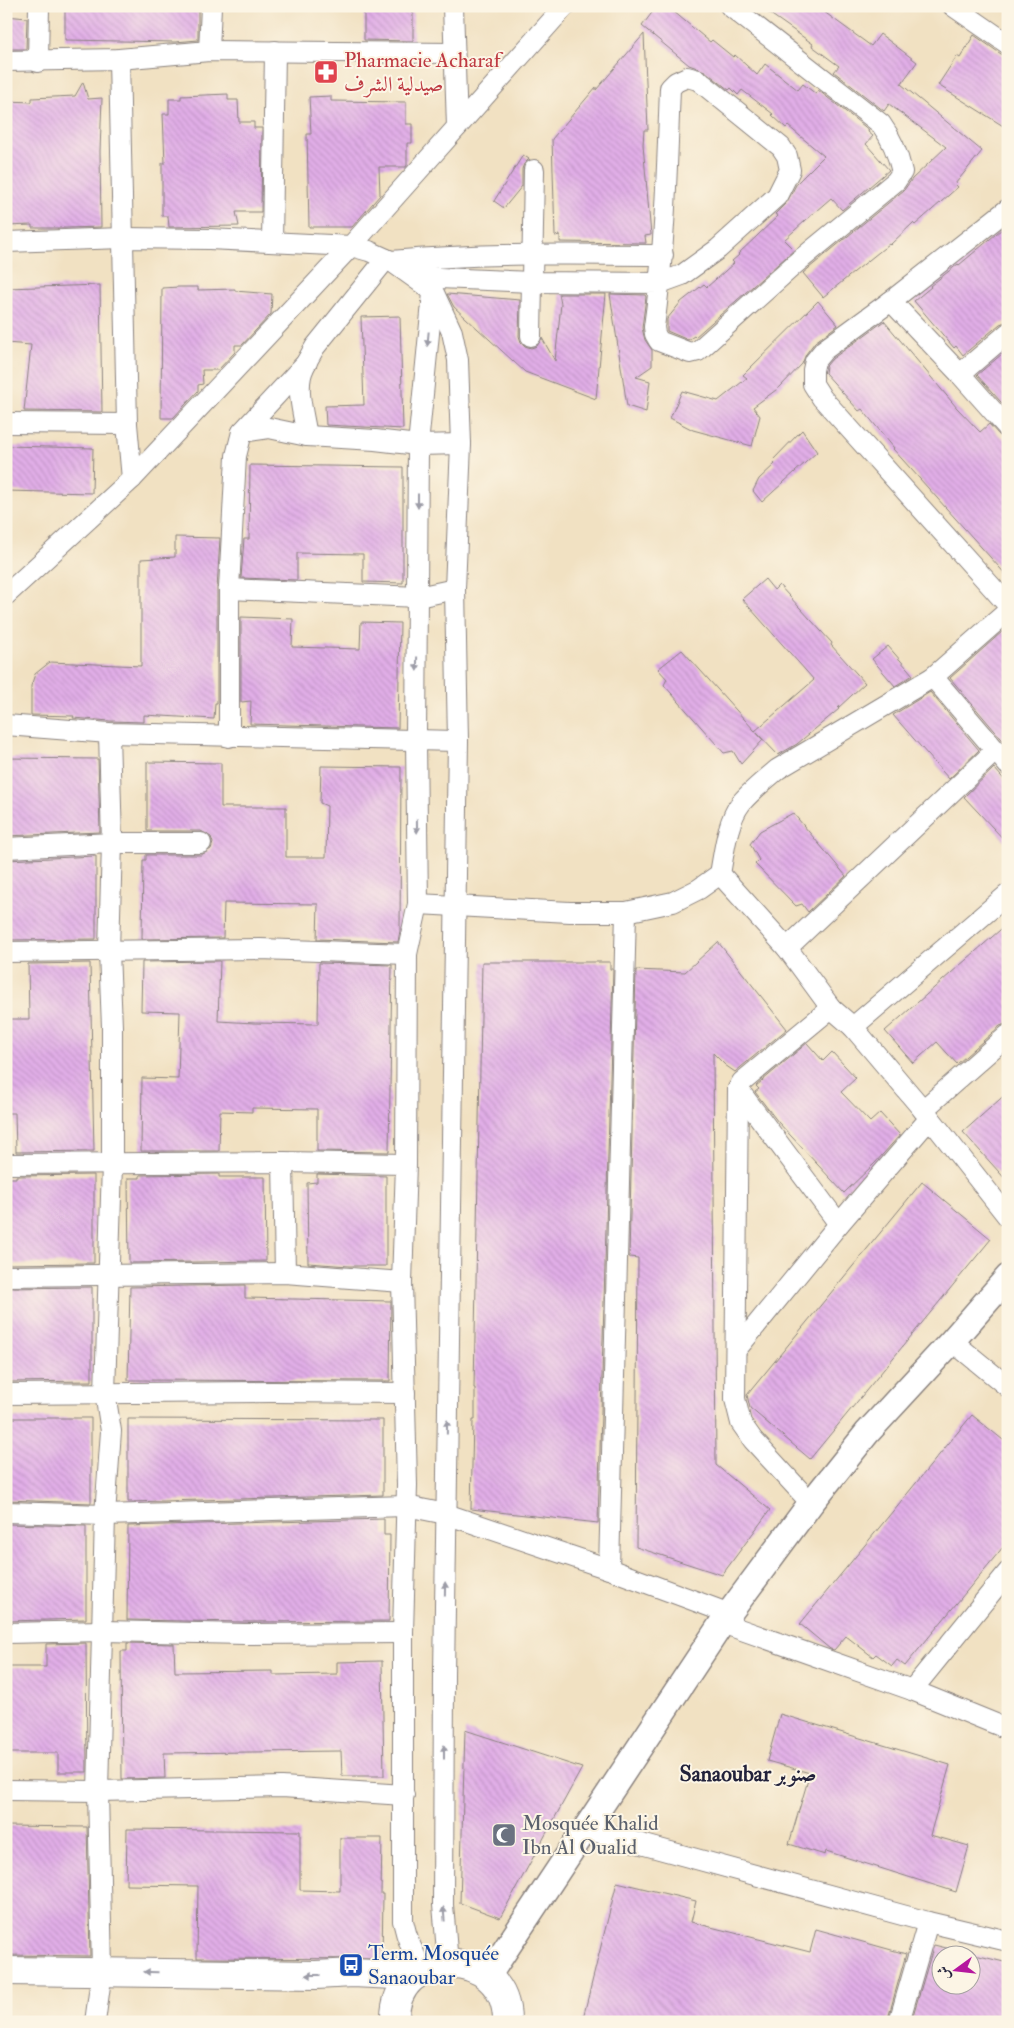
<svg xmlns="http://www.w3.org/2000/svg" width="1014" height="2028" viewBox="0 0 1014 2028" font-family="'IM FELL Double Pica',Amiri,serif">
<style>
.building{fill:url(#building-back-hatch);fill-rule:evenodd}
.lines{fill:none;stroke-linecap:round;stroke-linejoin:round}
.minor-casing{stroke:#8a827e;stroke-width:22}
.tertiary-casing{stroke:#8a827e;stroke-width:28}
.secondary-casing{stroke:#8a827e;stroke-width:30}
.minor{stroke:#fff;stroke-width:20}
.tertiary{stroke:#fff;stroke-width:25}
.secondary{stroke:#fff;stroke-width:28}
.oneway{fill:#9c9ca7}
.labels{text-anchor:middle;stroke-width:4;stroke-linejoin:round;paint-order:stroke}
.health-label{font-size:21px;fill:#be3a42;stroke:#fcf5e5;text-anchor:start}
.worship-label{font-size:21px;fill:#5b616d;stroke:#fcf5e5;text-anchor:start}
.transit-label{font-size:21px;fill:#164399;stroke:#fcf5e5;text-anchor:start}
.neighbourhood-label{font-size:22px;font-weight:bold;fill:#22223b;stroke:#fcf5e5}
</style>
<defs>
<pattern id="building-back-hatch" width="6" height="6" patternUnits="userSpaceOnUse" patternTransform="scale(1.25)"><rect width="6" height="6" fill="#e1aee7"/><path d="M-1 5l2 2M0 0l6 6M5-1l2 2" fill="none" stroke="#c195c7"/></pattern>
</defs>
<rect width="100%" height="100%" fill="#fcf5e5"/>
<filter id="ink" filterUnits="userSpaceOnUse"><feTurbulence type="fractalNoise" baseFrequency=".02" numOctaves="2"/><feDisplacementMap in="SourceGraphic" scale="10" xChannelSelector="R" yChannelSelector="G"/><feConvolveMatrix kernelMatrix="1 2 1 2 8 2 1 2 1" color-interpolation-filters="sRGB"/></filter>
<filter id="wash" filterUnits="userSpaceOnUse"><feTurbulence type="fractalNoise" baseFrequency=".0096" numOctaves="4" result="noise"/><feDisplacementMap in="SourceGraphic" scale="20" xChannelSelector="R" yChannelSelector="G"/><feGaussianBlur stdDeviation="1.12" result="paint"/><feColorMatrix in="noise" values="0 0 0 0 0 0 0 0 0 0 0 0 0 0 0 0 0 1.4 0 .05"/><feComposite in="paint" operator="in"/></filter>
<g filter="url(#wash)">
<rect width="100%" height="100%" fill="#f1e1c2"/>
<g id="blocks">
<!-- building -->
<g class="building">
<polygon points="65,6 198,6 198,40 175,42 65,40"/>
<polygon points="364,6 413,6 413,41 364,40"/>
<polygon points="657,6 667,6 710,42 712,40 733,57 735,55 757,75 765,64 798,90 803,84 816,94 818,90 869,130 868,132 873,136 866,144 889,170 842,210 831,198 816,211 784,240 794,250 695,337 694,336 688,340 667,331 667,319 681,302 704,284 707,287 734,263 732,261 739,255 738,254 778,216 775,214 787,202 797,183 824,156 788,126 786,128 772,115 773,114 742,90 738,95 731,88 729,90 705,71 689,65 642,26"/>
<polygon points="759,6 816,6 871,46 880,34 917,62 901,84 982,151 955,184 958,187 915,225 913,223 890,245 889,244 823,297 803,273 904,190 912,179 946,147 889,104 884,111 834,72 839,66 812,46 813,44"/>
<polygon points="6,16 27,18 26,49 6,49"/>
<polygon points="644,34 648,130 644,130 643,145 651,235 645,236 646,243 560,242 560,235 555,236 552,139 596,87 596,90"/>
<polygon points="974,35 1001,54 1008,56 1008,129 938,85 957,56 960,58"/>
<polygon points="83,82 88,99 102,98 100,151 101,227 66,228 32,228 32,225 6,226 6,126 9,125 7,101 32,102 32,98 75,96"/>
<polygon points="228,94 228,100 238,100 239,122 254,122 254,128 262,128 261,212 236,212 239,226 169,227 168,216 162,216 162,163 165,163 163,114 169,114 169,99 181,99 181,96"/>
<polygon points="331,96 331,101 406,102 406,124 412,124 412,143 407,143 407,165 406,167 379,167 380,195 352,227 309,227 307,134 311,134 309,97"/>
<polygon points="523,155 529,159 524,164 522,169 522,186 504,208 494,201"/>
<polygon points="1008,224 1008,321 1000,324 963,355 956,346 954,348 914,301 931,287 930,286 958,264 959,265"/>
<polygon points="100,285 102,412 24,411 31,345 6,343 6,288"/>
<polygon points="179,287 198,287 198,290 235,289 235,291 272,294 271,314 242,345 235,345 235,352 218,370 202,370 203,384 198,385 198,391 173,418 161,418 162,288"/>
<polygon points="447,294 520,300 519,336 521,342 525,346 531,348 537,346 542,338 555,361 561,304 559,294 606,294 596,399 525,372 454,307"/>
<polygon points="610,294 645,295 646,297 642,328 645,340 652,350 652,366 636,377 650,381 646,412 627,406"/>
<polygon points="818,301 838,325 815,342 806,354 802,364 780,387 753,407 760,416 752,446 693,430 670,418 682,391 718,401 747,378 743,375"/>
<polygon points="400,316 403,429 326,425 325,406 364,405 361,317"/>
<polygon points="884,321 957,408 980,432 989,424 1000,436 1008,440 1008,577 893,449 894,448 862,409 859,411 825,373 826,366 832,359"/>
<polygon points="1008,349 1008,410 977,375"/>
<polygon points="802,430 817,452 762,502 753,491 759,479 775,464 772,461"/>
<polygon points="6,446 93,448 92,493 6,491"/>
<polygon points="250,465 403,467 403,583 363,582 363,554 297,553 297,580 241,578 244,539 249,539"/>
<polygon points="175,537 220,538 217,589 217,703 215,703 214,719 144,715 144,722 110,721 73,718 74,716 31,715 31,686 35,674 50,662 141,666 141,559 175,557"/>
<polygon points="765,579 774,590 779,585 832,643 831,645 865,683 838,708 839,709 797,744 778,755 755,731 814,680 742,599"/>
<polygon points="241,617 293,619 292,647 360,649 361,622 400,623 398,728 250,724 251,701 241,702"/>
<polygon points="1003,631 1008,637 1008,743 1006,744 950,678"/>
<polygon points="888,646 913,675 895,686 872,659"/>
<polygon points="682,650 763,740 741,764 733,751 724,753 664,685 667,679 658,669"/>
<polygon points="930,692 979,750 949,779 893,715"/>
<polygon points="6,758 98,759 100,832 6,836"/>
<polygon points="147,762 221,763 221,807 286,807 286,857 326,857 327,806 320,803 321,766 401,767 400,931 398,942 317,939 318,904 224,903 223,938 142,939 143,860 146,860 146,855 201,855 211,849 213,843 211,837 201,831 147,831"/>
<polygon points="994,768 1008,784 1008,844 964,797"/>
<polygon points="793,813 846,876 808,912 802,904 796,906 755,864 759,860 750,844 760,831"/>
<polygon points="96,856 96,939 6,940 6,860"/>
<polygon points="1008,923 1008,1023 1000,1026 957,1064 937,1042 913,1063 885,1031"/>
<polygon points="718,942 787,1029 735,1072 725,1065 713,1053 716,1465 770,1510 722,1575 636,1547 638,1258 629,1257 636,970 685,972"/>
<polygon points="220,961 218,1021 254,1023 318,1024 319,963 392,965 389,1152 317,1151 317,1109 252,1108 252,1112 220,1111 219,1151 141,1151 142,1078 178,1079 180,1012 141,1011 142,962"/>
<polygon points="482,962 610,962 610,969 613,969 598,1523 471,1509 473,1420 475,1420 475,1388 474,1388"/>
<polygon points="90,963 94,1151 16,1152 15,1113 6,1113 6,1019 29,1019 28,964"/>
<polygon points="807,1043 823,1061 832,1052 856,1078 841,1092 870,1122 880,1113 900,1135 875,1163 844,1193 778,1122 755,1092 759,1089 756,1086"/>
<polygon points="1008,1092 1008,1182 963,1132"/>
<polygon points="219,1174 219,1177 265,1177 266,1261 129,1263 128,1178 140,1178 140,1175"/>
<polygon points="317,1174 386,1176 386,1266 349,1266 308,1263 307,1183 317,1182"/>
<polygon points="94,1175 94,1263 6,1264 6,1178 16,1178 16,1176"/>
<polygon points="922,1182 991,1239 810,1459 750,1408 747,1395"/>
<polygon points="245,1285 245,1298 391,1301 390,1381 128,1380 130,1287"/>
<polygon points="92,1287 92,1381 6,1382 6,1288"/>
<polygon points="972,1415 1008,1444 1008,1541 905,1666 897,1660 892,1666 876,1654 873,1657 846,1636 834,1650 830,1649 800,1624"/>
<polygon points="6,1418 91,1418 91,1503 6,1500"/>
<polygon points="128,1419 383,1420 383,1495 128,1502"/>
<polygon points="384,1519 384,1535 390,1535 389,1621 245,1622 127,1620 128,1526"/>
<polygon points="6,1524 86,1526 86,1619 6,1621"/>
<polygon points="86,1643 87,1772 58,1772 58,1753 6,1753 6,1667 46,1667 46,1644"/>
<polygon points="127,1643 174,1644 175,1672 273,1671 273,1675 337,1674 337,1662 382,1661 384,1776 342,1776 341,1751 164,1753 165,1778 122,1779 121,1651 127,1651"/>
<polygon points="780,1714 950,1765 930,1835 969,1846 956,1892 826,1851 825,1855 789,1844 810,1773 767,1761"/>
<polygon points="465,1730 582,1768 500,1918 460,1903"/>
<polygon points="6,1826 87,1827 90,1956 6,1955"/>
<polygon points="127,1829 300,1831 300,1890 340,1891 340,1838 382,1838 381,1894 383,1894 382,1959 197,1958 198,1886 126,1885"/>
<polygon points="617,1882 696,1901 691,1922 810,1952 816,1929 906,1954 887,2022 582,2022"/>
<path d="M934,1945L1008,1963V2022H911ZM942,1956H972V1986H942Z"/>
</g>
</g>
</g>
<g filter="url(#ink)">
<use href="#blocks" fill-opacity="0" stroke="#8a827e" stroke-width="1"/>
<g class="lines">
<defs>
<g id="minor">
<polyline points="453,6 457,127"/>
<polyline points="953,6 1008,44"/>
<polyline points="209,51 211,6"/>
<polyline points="119,59 127,424 132,479"/>
<polyline points="6,61 119,59 209,51 454,53"/>
<polyline points="38,62 39,6"/>
<polyline points="1008,209 891,301 824,350 815,361 813,370 813,384 822,398 1008,605"/>
<polyline points="6,242 123,238 209,239 351,246 369,251 391,261 433,291 452,332 458,360 461,444 455,589 458,741 444,1674 443,1905 448,1963"/>
<polyline points="272,242 275,51"/>
<path d="M391,261C481,253 572,254 663,255"/>
<path d="M416,277L532,282L660,283L682,275L718,249L777,196L790,170L787,156L781,147L698,80L687,77L676,82L670,88C667,168 665,248 654,327L655,334L659,341L690,353L698,351L795,264L896,181L902,172C898,154 892,139 881,124L730,6"/>
<polyline points="891,301 960,374 1008,428"/>
<polyline points="531,336 534,170"/>
<polyline points="960,374 1008,333"/>
<polyline points="6,423 127,424"/>
<polyline points="242,432 269,428 307,436 375,440 418,445 461,444"/>
<path d="M307,436C304,417 297,394 301,376C303,366 310,356 315,347L386,259"/>
<polyline points="229,589 418,597 455,589"/>
<polyline points="6,595 132,479 351,246 565,6"/>
<polyline points="933,677 1008,765"/>
<polyline points="6,725 109,733 458,741"/>
<polyline points="229,737 229,589 236,456 242,432 307,362"/>
<polyline points="6,848 112,843 201,843"/>
<polyline points="720,874 787,948 831,1008 853,1027 930,1118 1008,1217"/>
<path d="M418,904L570,912H626L673,902L699,889L720,874C724,853 727,821 741,803C751,791 766,779 778,769L933,677L1008,611"/>
<polyline points="787,948 995,751"/>
<polyline points="6,952 260,949 407,954"/>
<polyline points="853,1027 1008,894"/>
<polyline points="738,1089 839,1224"/>
<polyline points="923,1110 1008,1035"/>
<polyline points="283,1162 285,1273"/>
<polyline points="6,1164 283,1162 406,1164"/>
<polyline points="6,1276 285,1273 402,1282"/>
<polyline points="952,1341 1008,1387"/>
<polyline points="736,1350 839,1224 930,1118"/>
<polyline points="6,1394 272,1392 405,1393"/>
<polyline points="811,1503 753,1440 741,1423 735,1399 738,1089 742,1082 831,1008"/>
<polyline points="6,1512 105,1515 406,1506 446,1514 609,1569 730,1614"/>
<polyline points="609,1569 626,912"/>
<polyline points="722,1623 912,1690 1008,1729"/>
<polyline points="6,1633 103,1631 245,1634 403,1633"/>
<polyline points="912,1690 1008,1572"/>
<polyline points="6,1790 98,1791 282,1787 404,1795"/>
<polyline points="586,1829 928,1922 1008,1941"/>
<path d="M423,1970C413,1954 407,1940 403,1921V1633L407,1485L402,1282L406,1164L407,954L418,904L416,741L418,445L433,293"/>
<polyline points="95,2022 102,1971 98,1791 105,1515 111,1431 105,1393 112,1164 112,1027 109,951 112,843 109,733"/>
<polyline points="899,2022 928,1922"/>
</g>
<polyline id="tertiary" points="488,1976 722,1623 811,1503 867,1433 952,1341 1008,1277"/>
<g id="secondary">
<polyline points="6,1971 316,1975 353,1973 415,1976"/>
<path d="M395,2022C392,1945 508,1944 507,2022"/>
</g>
</defs>
<!-- minor casing -->
<use href="#minor" class="minor-casing"/>
<!-- tertiary casing -->
<use href="#tertiary" class="tertiary-casing"/>
<!-- secondary casing -->
<use href="#secondary" class="secondary-casing"/>
<!-- minor -->
<use href="#minor" class="minor"/>
<!-- tertiary -->
<use href="#tertiary" class="tertiary"/>
<!-- secondary -->
<use href="#secondary" class="secondary"/>
</g>
<!-- one-way arrows -->
<defs><path id="oneway-solid" d="M-6-.8H1V-3.2L6.5 0L1 3.2V.8H-6Z" transform="scale(1.25)"/></defs>
<g class="oneway">
<use href="#oneway-solid" transform="translate(428 339) rotate(95)"/>
<use href="#oneway-solid" transform="translate(418 501) rotate(90)"/>
<use href="#oneway-solid" transform="translate(417 664) rotate(91)"/>
<use href="#oneway-solid" transform="translate(417 826) rotate(89)"/>
<use href="#oneway-solid" transform="translate(447 1427) rotate(-89)"/>
<use href="#oneway-solid" transform="translate(445 1589) rotate(-89)"/>
<use href="#oneway-solid" transform="translate(444 1752) rotate(-90)"/>
<use href="#oneway-solid" transform="translate(444 1914) rotate(-95)"/>
<use href="#oneway-solid" transform="translate(151 1972) rotate(-179)"/>
<use href="#oneway-solid" transform="translate(313 1975) rotate(180)"/>
</g>
</g>
<!-- icons -->
<defs>
<symbol id="pharmacy-square" viewBox="-11 -11 22 22"><rect x="-9" y="-9" width="18" height="18" rx="4" fill="#e0444e" stroke="#fcf5e5"/><path d="M-2-6h4v4h4v4h-4v4h-4v-4h-4v-4h4Z" fill="#fff"/></symbol>
<symbol id="mosque-square" viewBox="-11 -11 22 22"><rect x="-9" y="-9" width="18" height="18" rx="4" fill="#6b7280" stroke="#fcf5e5"/><path d="M3.5-4.9A6 6 0 1 0 3.5 4.9A5 5 0 1 1 3.5-4.9Z" fill="#fff"/></symbol>
<symbol id="bus-square" viewBox="-11 -11 22 22"><rect x="-9" y="-9" width="18" height="18" rx="4" fill="#1a4fb4" stroke="#fcf5e5"/><path d="M-5-6H5V4H4V6H2V4H-2V6H-4V4H-5ZM-3.5-4V0h7V-4ZM-3.5 1.2v1.5H-2V1.2ZM2 1.2v1.5H3.5V1.2Z" fill="#fff"/></symbol>
</defs>
<g fill-rule="evenodd">
<use href="#pharmacy-square" x="312" y="58" width="28" height="28"/>
<use href="#mosque-square" x="490" y="1821" width="28" height="28"/>
<use href="#bus-square" x="337" y="1951" width="28" height="28"/>
</g>
<g class="labels">
<!-- health labels -->
<g class="health-label">
<text x="344" y="67">Pharmacie Acharaf<tspan x="344" dy="24">صيدلية الشرف</tspan></text>
</g>
<!-- worship labels -->
<g class="worship-label">
<text x="522" y="1830">Mosquée Khalid<tspan x="522" dy="24">Ibn Al Oualid</tspan></text>
</g>
<!-- transit labels -->
<g class="transit-label">
<text x="368" y="1960">Term. Mosquée<tspan x="368" dy="24">Sanaoubar</tspan></text>
</g>
<!-- neighbourhood labels -->
<g class="neighbourhood-label">
<text x="748" y="1781">Sanaoubar صنوبر</text>
</g>
</g>
<!-- margin -->
<rect width="1014" height="2028" fill="none" stroke="#fcf5e5" stroke-width="25"/>
<!-- north arrow -->
<g transform="translate(956 1970) rotate(255)"><circle r="24" fill="#fcf5e5" stroke="#a5a1a1"/>
<path d="M0-4L9 19L0 12L-9 19Z" fill="#b5179e"/>
<text y="-8" font-size="14" font-weight="bold" text-anchor="middle" fill="#22223b">ش</text>
</g>
</svg>
